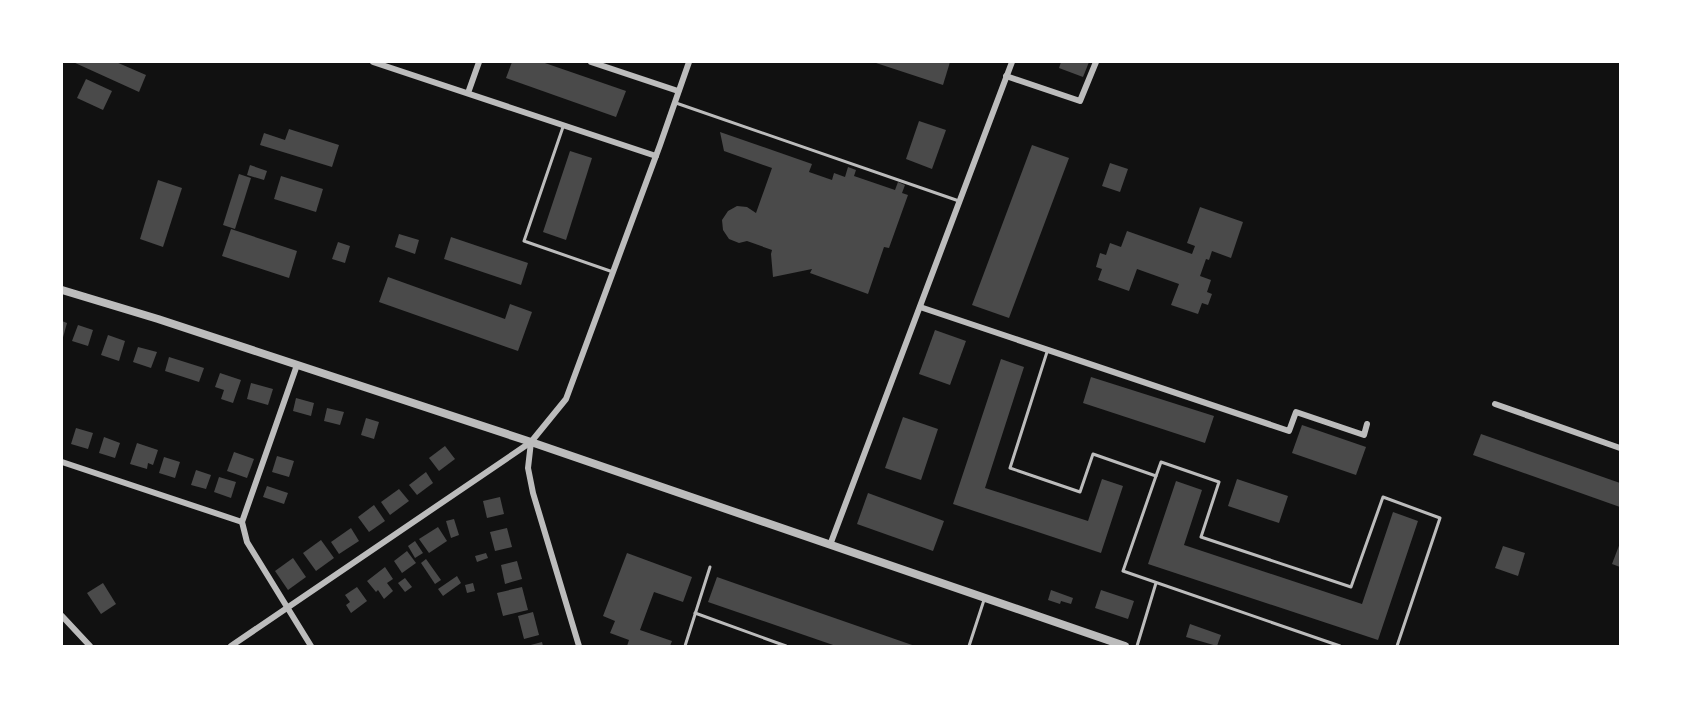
<svg xmlns="http://www.w3.org/2000/svg" width="1682" height="708" viewBox="0 0 1682 708" font-family="'PT Sans Narrow',sans-serif">
<style>
.building{fill:#4a4a4a}
.lines{fill:none;stroke-linecap:round;stroke-linejoin:round}
.service{stroke:#bcbcbc;stroke-width:3}
.minor{stroke:#bcbcbc;stroke-width:6}
.tertiary{stroke:#bcbcbc;stroke-width:8}
</style>
<rect width="100%" height="100%" fill="#111"/>
<!-- building -->
<g class="building">
<polygon points="73,62 116,62 146,75 139,92"/>
<polygon points="512,62 542,62 626,91 616,117 506,78"/>
<polygon points="873,62 950,62 943,85"/>
<polygon points="1061,62 1089,62 1083,77 1059,68"/>
<polygon points="86,79 112,91 103,110 77,98"/>
<polygon points="919,121 946,130 932,169 906,159"/>
<polygon points="289,129 339,145 332,167 260,145 264,133 285,140"/>
<polygon points="720,132 812,164 809,172 832,180 834,173 845,177 848,167 856,170 854,176 895,190 898,182 905,185 902,193 908,195 889,248 884,247 868,294 810,273 812,269 773,277 771,254 772,250 747,241 739,243 729,239 723,230 722,220 728,211 737,206 747,207 756,213 772,168 724,151"/>
<polygon points="1032,145 1069,158 1009,318 972,305"/>
<polygon points="570,151 592,158 566,240 543,232"/>
<polygon points="1110,163 1128,169 1120,192 1102,186"/>
<polygon points="250,165 267,171 264,180 247,175"/>
<polygon points="239,174 251,178 235,229 223,225"/>
<polygon points="281,176 323,189 316,212 274,199"/>
<polygon points="158,180 182,188 163,247 140,239"/>
<polygon points="1200,207 1243,222 1231,258 1212,251 1209,260 1206,259 1200,276 1211,280 1207,292 1212,294 1208,305 1202,303 1198,314 1171,305 1179,284 1137,269 1129,291 1098,280 1102,269 1096,267 1100,253 1106,255 1110,243 1121,247 1127,231 1192,254 1195,246 1187,243"/>
<polygon points="231,229 297,251 289,278 222,256"/>
<polygon points="399,234 419,240 415,254 395,247"/>
<polygon points="451,237 528,263 521,285 444,259"/>
<polygon points="338,242 350,246 345,263 332,259"/>
<polygon points="388,277 505,319 510,304 532,312 518,351 379,302"/>
<polygon points="62,321 67,323 62,341"/>
<polygon points="78,325 93,330 88,346 72,341"/>
<polygon points="935,330 966,341 950,385 919,374"/>
<polygon points="108,335 125,341 119,361 101,355"/>
<polygon points="138,347 157,352 151,368 133,362"/>
<polygon points="169,357 204,368 199,382 165,371"/>
<polygon points="1001,359 1024,367 985,488 1088,521 1102,479 1123,486 1101,553 953,504"/>
<polygon points="220,373 241,380 233,403 221,399 224,390 215,387"/>
<polygon points="1091,377 1214,416 1205,443 1083,403"/>
<polygon points="251,383 273,389 268,405 247,399"/>
<polygon points="296,398 314,403 311,416 293,411"/>
<polygon points="327,408 344,412 340,425 324,421"/>
<polygon points="903,417 938,429 921,480 885,468"/>
<polygon points="366,418 379,422 374,439 361,435"/>
<polygon points="1302,425 1366,447 1356,475 1292,453"/>
<polygon points="76,428 93,433 88,449 71,444"/>
<polygon points="1481,434 1620,483 1620,507 1473,455"/>
<polygon points="104,437 120,443 115,458 99,453"/>
<polygon points="137,443 158,450 153,465 148,463 147,469 130,464"/>
<polygon points="445,446 455,459 439,471 429,458"/>
<polygon points="234,452 254,459 247,478 227,471"/>
<polygon points="277,456 294,461 289,477 272,472"/>
<polygon points="164,457 180,462 175,478 159,473"/>
<polygon points="196,470 211,475 206,489 191,485"/>
<polygon points="426,472 433,483 417,495 409,485"/>
<polygon points="219,477 236,482 231,498 214,492"/>
<polygon points="1237,479 1288,496 1279,523 1228,506"/>
<polygon points="1176,481 1202,490 1184,545 1362,604 1393,512 1418,521 1378,640 1148,564"/>
<polygon points="267,486 288,493 284,504 263,497"/>
<polygon points="399,489 409,501 390,515 381,502"/>
<polygon points="868,493 944,521 933,551 857,524"/>
<polygon points="500,497 504,514 487,518 483,501"/>
<polygon points="374,505 385,521 369,532 358,517"/>
<polygon points="454,519 459,535 451,538 446,521"/>
<polygon points="438,527 447,541 429,553 419,539"/>
<polygon points="351,528 359,541 339,554 331,542"/>
<polygon points="507,528 512,547 495,551 490,532"/>
<polygon points="321,540 334,558 316,571 303,553"/>
<polygon points="415,541 423,553 415,558 408,546"/>
<polygon points="1620,543 1620,567 1612,564"/>
<polygon points="1503,546 1525,553 1518,576 1495,568"/>
<polygon points="407,551 416,563 402,573 394,561"/>
<polygon points="486,553 488,558 477,562 475,556"/>
<polygon points="627,553 692,577 683,602 654,592 640,630 672,641 670,646 627,646 629,640 610,633 615,621 603,616"/>
<polygon points="293,558 306,577 288,590 275,571"/>
<polygon points="426,559 441,580 435,584 421,563"/>
<polygon points="517,561 522,579 505,584 501,565"/>
<polygon points="385,567 393,579 387,583 393,591 384,599 378,590 376,592 367,581"/>
<polygon points="457,576 461,583 443,596 438,589"/>
<polygon points="717,577 915,646 836,646 708,602"/>
<polygon points="405,578 412,587 405,592 398,583"/>
<polygon points="103,583 116,604 101,614 87,593"/>
<polygon points="473,583 475,591 467,593 465,585"/>
<polygon points="357,587 367,601 351,613 346,605 350,602 345,595"/>
<polygon points="522,587 528,610 503,616 497,593"/>
<polygon points="1051,590 1073,598 1071,604 1061,601 1060,604 1048,600"/>
<polygon points="1101,590 1134,601 1128,619 1095,608"/>
<polygon points="533,612 539,635 524,639 518,616"/>
<polygon points="1190,624 1221,635 1217,646 1186,637"/>
<polygon points="542,642 543,646 527,646"/>
</g>
<g class="lines">
<!-- service -->
<g class="service">
<polyline points="676,103 959,201"/>
<polyline points="563,127 524,241 613,272"/>
<polyline points="1047,352 1010,468 1080,492 1093,454 1156,476 1123,571 1340,646"/>
<polyline points="1156,476 1161,462 1219,482 1201,537 1351,587 1383,497 1440,518 1397,646"/>
<polyline points="695,613 786,646"/>
<polyline points="685,646 710,567"/>
<polyline points="969,646 984,600"/>
<polyline points="1137,646 1156,583"/>
</g>
<!-- minor -->
<g class="minor">
<polyline points="373,62 656,156"/>
<polyline points="591,62 678,91"/>
<polyline points="1006,76 1080,101 1096,62"/>
<polyline points="468,93 479,62"/>
<polyline points="920,307 1289,431 1296,412 1364,435 1367,424"/>
<polyline points="297,365 242,522 247,542 311,646"/>
<polyline points="1495,404 1620,448"/>
<polyline points="531,442 528,468 533,493 579,646"/>
<polyline points="62,462 242,522"/>
<polyline points="830,545 1012,62"/>
<polyline points="62,616 90,646"/>
<polyline points="231,646 531,442 566,399 660,145 689,62"/>
</g>
<!-- tertiary -->
<polyline class="tertiary" points="62,290 158,319 531,442 1125,646"/>
</g>
<!-- border -->
<rect width="1682" height="708" fill="none" stroke="#ffffff" stroke-width="126"/>
</svg>
